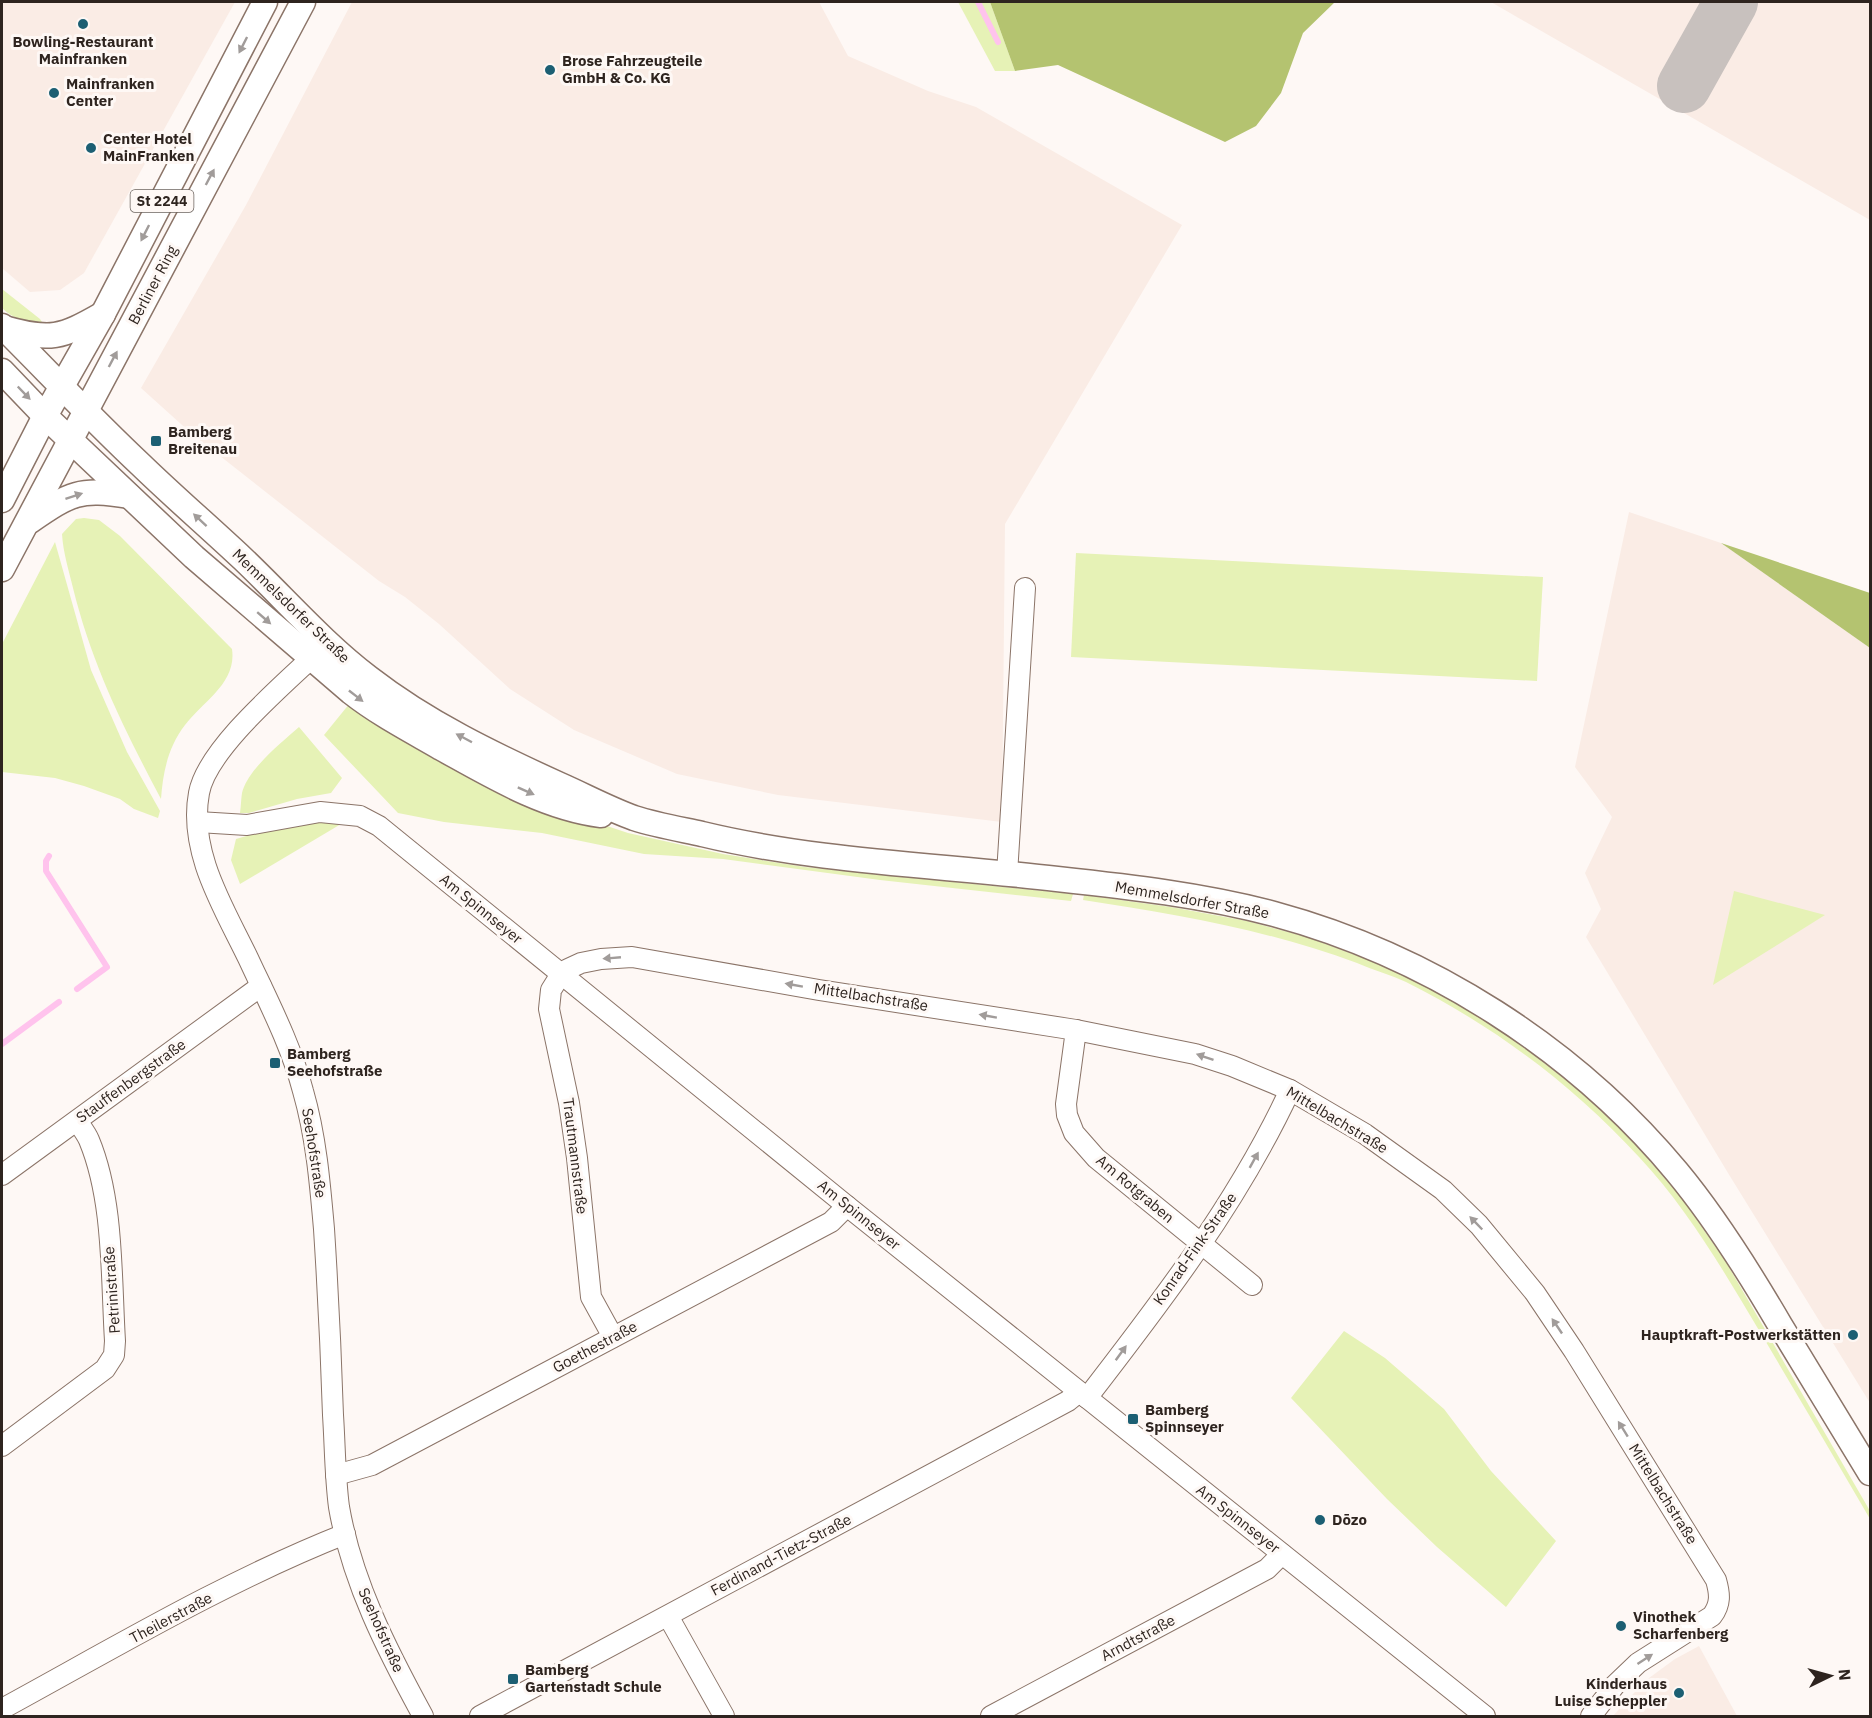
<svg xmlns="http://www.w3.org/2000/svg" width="1872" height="1718" viewBox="0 0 1872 1718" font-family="'IBM Plex Sans',sans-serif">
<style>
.built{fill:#faece5}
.green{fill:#e6f2b6}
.forest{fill:#b4c370}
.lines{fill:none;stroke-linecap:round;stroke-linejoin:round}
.stream{stroke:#ffc3ed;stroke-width:6}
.taxiway{stroke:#c8c1be;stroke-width:54}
.minor-casing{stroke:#8b7468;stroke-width:22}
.major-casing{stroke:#8b7468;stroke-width:27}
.minor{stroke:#fff;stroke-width:20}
.major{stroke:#fff;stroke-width:24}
.oneway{fill:#a19c9a}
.poi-dot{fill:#1c5f73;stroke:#fef8f5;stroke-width:2}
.labels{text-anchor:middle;stroke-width:6;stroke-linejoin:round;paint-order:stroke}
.shield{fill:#fef8f5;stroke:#6c645f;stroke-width:1.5}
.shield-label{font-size:14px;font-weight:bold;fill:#2e241f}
.poi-label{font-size:15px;font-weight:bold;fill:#2e241f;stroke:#fef8f5;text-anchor:start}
.street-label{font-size:15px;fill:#2e241f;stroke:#fef8f5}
</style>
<rect width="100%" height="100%" fill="#fef8f5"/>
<!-- built -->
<g class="built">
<polygon points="2,2 235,2 84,273 60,290 30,292 2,268"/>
<polygon points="352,2 819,2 848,56 928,91 976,107 1182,225 1005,524 1002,822 778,795 677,774 574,730 510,689 439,624 405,597 379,581 192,434 141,388 246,205"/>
<polygon points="1491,2 1870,2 1870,220"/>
<polygon points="1629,512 1721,543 1870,648 1870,1403 1728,1173 1586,937 1601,909 1585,873 1612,817 1575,767"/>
<polygon points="1699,1646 1737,1716 1613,1716 1645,1681 1675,1659"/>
</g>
<!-- green -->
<g class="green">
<polygon points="958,2 990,2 1015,71 995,71"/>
<path d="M2,289L40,319L44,325C27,322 14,320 2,308Z"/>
<path d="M84,518L99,520L120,536L232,649C237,683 203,701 185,725C168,747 163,772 161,799C124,729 92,665 73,588C69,571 63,552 62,534L76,519Z"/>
<polygon points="55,542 91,670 127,752 160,811 158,818 134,809 120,799 84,786 55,778 2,772 2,644"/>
<polygon points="1076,553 1543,577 1537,681 1071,657"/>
<polygon points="350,703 529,800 628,833 723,854 805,867 1073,894 1071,901 880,880 723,859 644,854 542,833 444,822 398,813 324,735"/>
<path d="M299,727L342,778L331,793L297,799L249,813H240C241,806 241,799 242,793C248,769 281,743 299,727Z"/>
<polygon points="310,820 341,824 240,884 231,860 236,839 294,822"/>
<polygon points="1734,891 1825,915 1713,985"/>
<path d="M1084,895L1171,907L1247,921L1307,937L1374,962L1427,985L1496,1026L1575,1087L1628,1136L1681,1197L1726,1262L1870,1511V1519C1833,1455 1795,1391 1757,1327C1722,1268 1686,1207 1639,1157C1573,1085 1494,1026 1406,982C1391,975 1373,970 1357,963C1268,930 1176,914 1083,900Z"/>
<polygon points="1344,1331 1385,1358 1444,1409 1491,1471 1556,1541 1506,1607 1437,1547 1387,1499 1291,1398"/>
</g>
<!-- forest -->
<g class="forest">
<polygon points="990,2 1335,2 1303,33 1281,93 1256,126 1225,142 1058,65 1015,71"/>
<polygon points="1721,543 1870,593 1870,648"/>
</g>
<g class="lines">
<!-- stream -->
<g class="stream">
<polyline points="978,2 998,42"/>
<polyline points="49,856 46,861 46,871 107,967 77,989"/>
<polyline points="2,1044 59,1002"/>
</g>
<!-- taxiway -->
<polyline class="taxiway" points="1684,86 1731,2"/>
<defs>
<g id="minor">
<path d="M321,649C287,682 207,748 199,793C188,852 224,908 248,958C268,1001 291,1045 303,1091C316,1136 320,1183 324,1229C328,1291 331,1353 333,1415C335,1445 335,1477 339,1507C352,1582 387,1650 423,1716"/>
<polyline points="198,822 247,825 320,812 360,816 379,826 847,1206 1485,1716"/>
<polyline points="1007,874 1025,588"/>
<polyline points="1076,1030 1066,1104 1067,1115 1074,1133 1096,1158 1252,1285"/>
<polyline points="2,1175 261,986"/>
<path d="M613,1337L591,1297L577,1158L569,1103L549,1009L551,990L561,974L568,969L581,963L601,959L632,957L819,990L1076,1030L1195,1054L1232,1066L1290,1090L1365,1134L1443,1190L1479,1225L1535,1293L1574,1351L1716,1580C1720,1594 1721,1604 1712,1616L1638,1663L1615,1685L1591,1716"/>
<path d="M1087,1398C1162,1301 1238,1202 1290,1090"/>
<path d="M2,1446L105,1369L114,1355L115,1341C111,1277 114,1200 89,1140C86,1133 81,1127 77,1121"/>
<polyline points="336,1475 372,1465 831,1222 847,1206"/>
<polyline points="668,1616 724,1716"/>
<path d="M2,1709C114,1648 226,1581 345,1534"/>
<polyline points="480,1716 1068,1401 1079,1392"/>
<polyline points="991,1716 1267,1569 1282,1554"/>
</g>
<g id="major">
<path d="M2,326C48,372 93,420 141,465C174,497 209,527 243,559C285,599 323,643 369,678C427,723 494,755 560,785C585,796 609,809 634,818C656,825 679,829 702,834C818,862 938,865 1057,879C1130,887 1203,895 1274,914C1429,956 1574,1048 1677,1172C1716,1219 1749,1272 1780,1325C1810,1374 1840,1424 1870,1473"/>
<path d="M4,328C51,341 61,338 103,314"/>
<path d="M2,371L45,416L194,557L351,692C379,714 410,730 441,748C490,775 544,808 601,815"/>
<polyline points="2,500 45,416 103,314 265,2"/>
<path d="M30,521C71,493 79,488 129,496"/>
<polyline points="2,569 303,2"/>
</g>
</defs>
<!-- minor casing -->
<use href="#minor" class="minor-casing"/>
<!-- major casing -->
<use href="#major" class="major-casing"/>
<!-- minor -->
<use href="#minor" class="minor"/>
<!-- major -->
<use href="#major" class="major"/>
</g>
<!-- one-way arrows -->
<defs><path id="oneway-solid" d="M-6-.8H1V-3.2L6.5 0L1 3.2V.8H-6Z" transform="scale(1.5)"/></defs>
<g class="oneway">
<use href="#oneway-solid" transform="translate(243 45) rotate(117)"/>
<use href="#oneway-solid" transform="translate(210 177) rotate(-62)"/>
<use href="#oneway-solid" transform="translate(145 233) rotate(117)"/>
<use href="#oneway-solid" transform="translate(113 359) rotate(-62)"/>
<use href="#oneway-solid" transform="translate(24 393) rotate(46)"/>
<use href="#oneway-solid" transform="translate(74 496) rotate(-18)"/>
<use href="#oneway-solid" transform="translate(200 520) rotate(-137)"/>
<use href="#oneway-solid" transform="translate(264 618) rotate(41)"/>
<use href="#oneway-solid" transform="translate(356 696) rotate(38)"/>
<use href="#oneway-solid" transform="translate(464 738) rotate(-152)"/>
<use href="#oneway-solid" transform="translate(526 791) rotate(24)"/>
<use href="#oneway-solid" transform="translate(612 958) rotate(175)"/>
<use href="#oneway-solid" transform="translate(794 985) rotate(-170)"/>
<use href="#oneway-solid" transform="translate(988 1016) rotate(-170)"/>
<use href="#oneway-solid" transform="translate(1205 1057) rotate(-161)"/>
<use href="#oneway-solid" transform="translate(1254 1160) rotate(-61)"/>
<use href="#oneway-solid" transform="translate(1476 1223) rotate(-134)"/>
<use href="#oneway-solid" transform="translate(1557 1326) rotate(-124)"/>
<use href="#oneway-solid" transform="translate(1121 1353) rotate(-54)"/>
<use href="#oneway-solid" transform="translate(1623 1429) rotate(-122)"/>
<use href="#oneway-solid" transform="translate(1645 1659) rotate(-33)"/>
</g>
<!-- markers -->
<g class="poi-dot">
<circle cx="83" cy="24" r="6"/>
<circle cx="550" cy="70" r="6"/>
<circle cx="54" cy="93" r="6"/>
<circle cx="91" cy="148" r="6"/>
<rect x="150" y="435" width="12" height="12" rx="3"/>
<rect x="269" y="1057" width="12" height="12" rx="3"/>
<circle cx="1853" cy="1335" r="6"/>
<rect x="1127" y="1413" width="12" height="12" rx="3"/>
<circle cx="1320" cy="1520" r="6"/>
<circle cx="1621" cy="1626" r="6"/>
<rect x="507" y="1673" width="12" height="12" rx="3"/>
<circle cx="1679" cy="1693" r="6"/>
</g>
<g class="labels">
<!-- shield labels -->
<rect class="shield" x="130.5" y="190" width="63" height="22" rx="4.5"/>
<g class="shield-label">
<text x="162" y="206">St 2244</text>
</g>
<!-- poi labels -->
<g class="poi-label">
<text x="83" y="47" text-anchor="middle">Bowling-Restaurant<tspan x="83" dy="17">Mainfranken</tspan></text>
<text x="562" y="66">Brose Fahrzeugteile<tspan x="562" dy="17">GmbH &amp; Co. KG</tspan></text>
<text x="66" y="89">Mainfranken<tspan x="66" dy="17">Center</tspan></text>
<text x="103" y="144">Center Hotel<tspan x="103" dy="17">MainFranken</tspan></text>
<text x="168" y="437">Bamberg<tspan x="168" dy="17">Breitenau</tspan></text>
<text x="287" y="1059">Bamberg<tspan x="287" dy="17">Seehofstraße</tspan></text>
<text x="1841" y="1340" text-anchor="end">Hauptkraft-Postwerkstätten</text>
<text x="1145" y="1415">Bamberg<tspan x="1145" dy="17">Spinnseyer</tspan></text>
<text x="1332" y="1525">Dōzo</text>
<text x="1633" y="1622">Vinothek<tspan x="1633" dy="17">Scharfenberg</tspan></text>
<text x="525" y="1675">Bamberg<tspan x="525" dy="17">Gartenstadt Schule</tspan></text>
<text x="1667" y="1689" text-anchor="end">Kinderhaus<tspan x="1667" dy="17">Luise Scheppler</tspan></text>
</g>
<!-- street labels -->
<g class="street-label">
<text transform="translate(153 285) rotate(-62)" y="5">Berliner Ring</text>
<text transform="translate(291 606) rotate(44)" y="5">Memmelsdorfer Straße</text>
<text transform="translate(1192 900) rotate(10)" y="5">Memmelsdorfer Straße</text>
<text transform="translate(481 909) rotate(39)" y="5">Am Spinnseyer</text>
<text transform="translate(871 997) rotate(9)" y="5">Mittelbachstraße</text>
<text transform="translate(131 1081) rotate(-36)" y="5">Stauffenbergstraße</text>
<text transform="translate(1337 1120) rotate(31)" y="5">Mittelbachstraße</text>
<text transform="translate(314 1153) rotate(81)" y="5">Seehofstraße</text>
<text transform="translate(575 1156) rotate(83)" y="5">Trautmannstraße</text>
<text transform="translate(1135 1189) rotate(40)" y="5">Am Rotgraben</text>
<text transform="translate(859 1215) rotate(39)" y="5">Am Spinnseyer</text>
<text transform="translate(1195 1249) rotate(-55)" y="5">Konrad-Fink-Straße</text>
<text transform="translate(112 1290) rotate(-94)" y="5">Petrinistraße</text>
<text transform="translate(595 1347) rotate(-28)" y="5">Goethestraße</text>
<text transform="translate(1663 1494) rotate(58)" y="5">Mittelbachstraße</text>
<text transform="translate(1238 1519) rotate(38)" y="5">Am Spinnseyer</text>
<text transform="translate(781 1555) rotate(-28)" y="5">Ferdinand-Tietz-Straße</text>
<text transform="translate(171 1618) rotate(-28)" y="5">Theilerstraße</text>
<text transform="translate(381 1630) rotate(66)" y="5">Seehofstraße</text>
<text transform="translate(1138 1638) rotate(-28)" y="5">Arndtstraße</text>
</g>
</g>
<!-- border -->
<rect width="1872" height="1718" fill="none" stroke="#2e241f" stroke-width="6"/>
<!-- north arrow -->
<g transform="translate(1830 1676) rotate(85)" stroke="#fef8f5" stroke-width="4.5" paint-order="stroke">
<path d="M0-4.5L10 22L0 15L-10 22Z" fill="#2e241f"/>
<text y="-9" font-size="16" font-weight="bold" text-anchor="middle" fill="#2e241f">N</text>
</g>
</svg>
